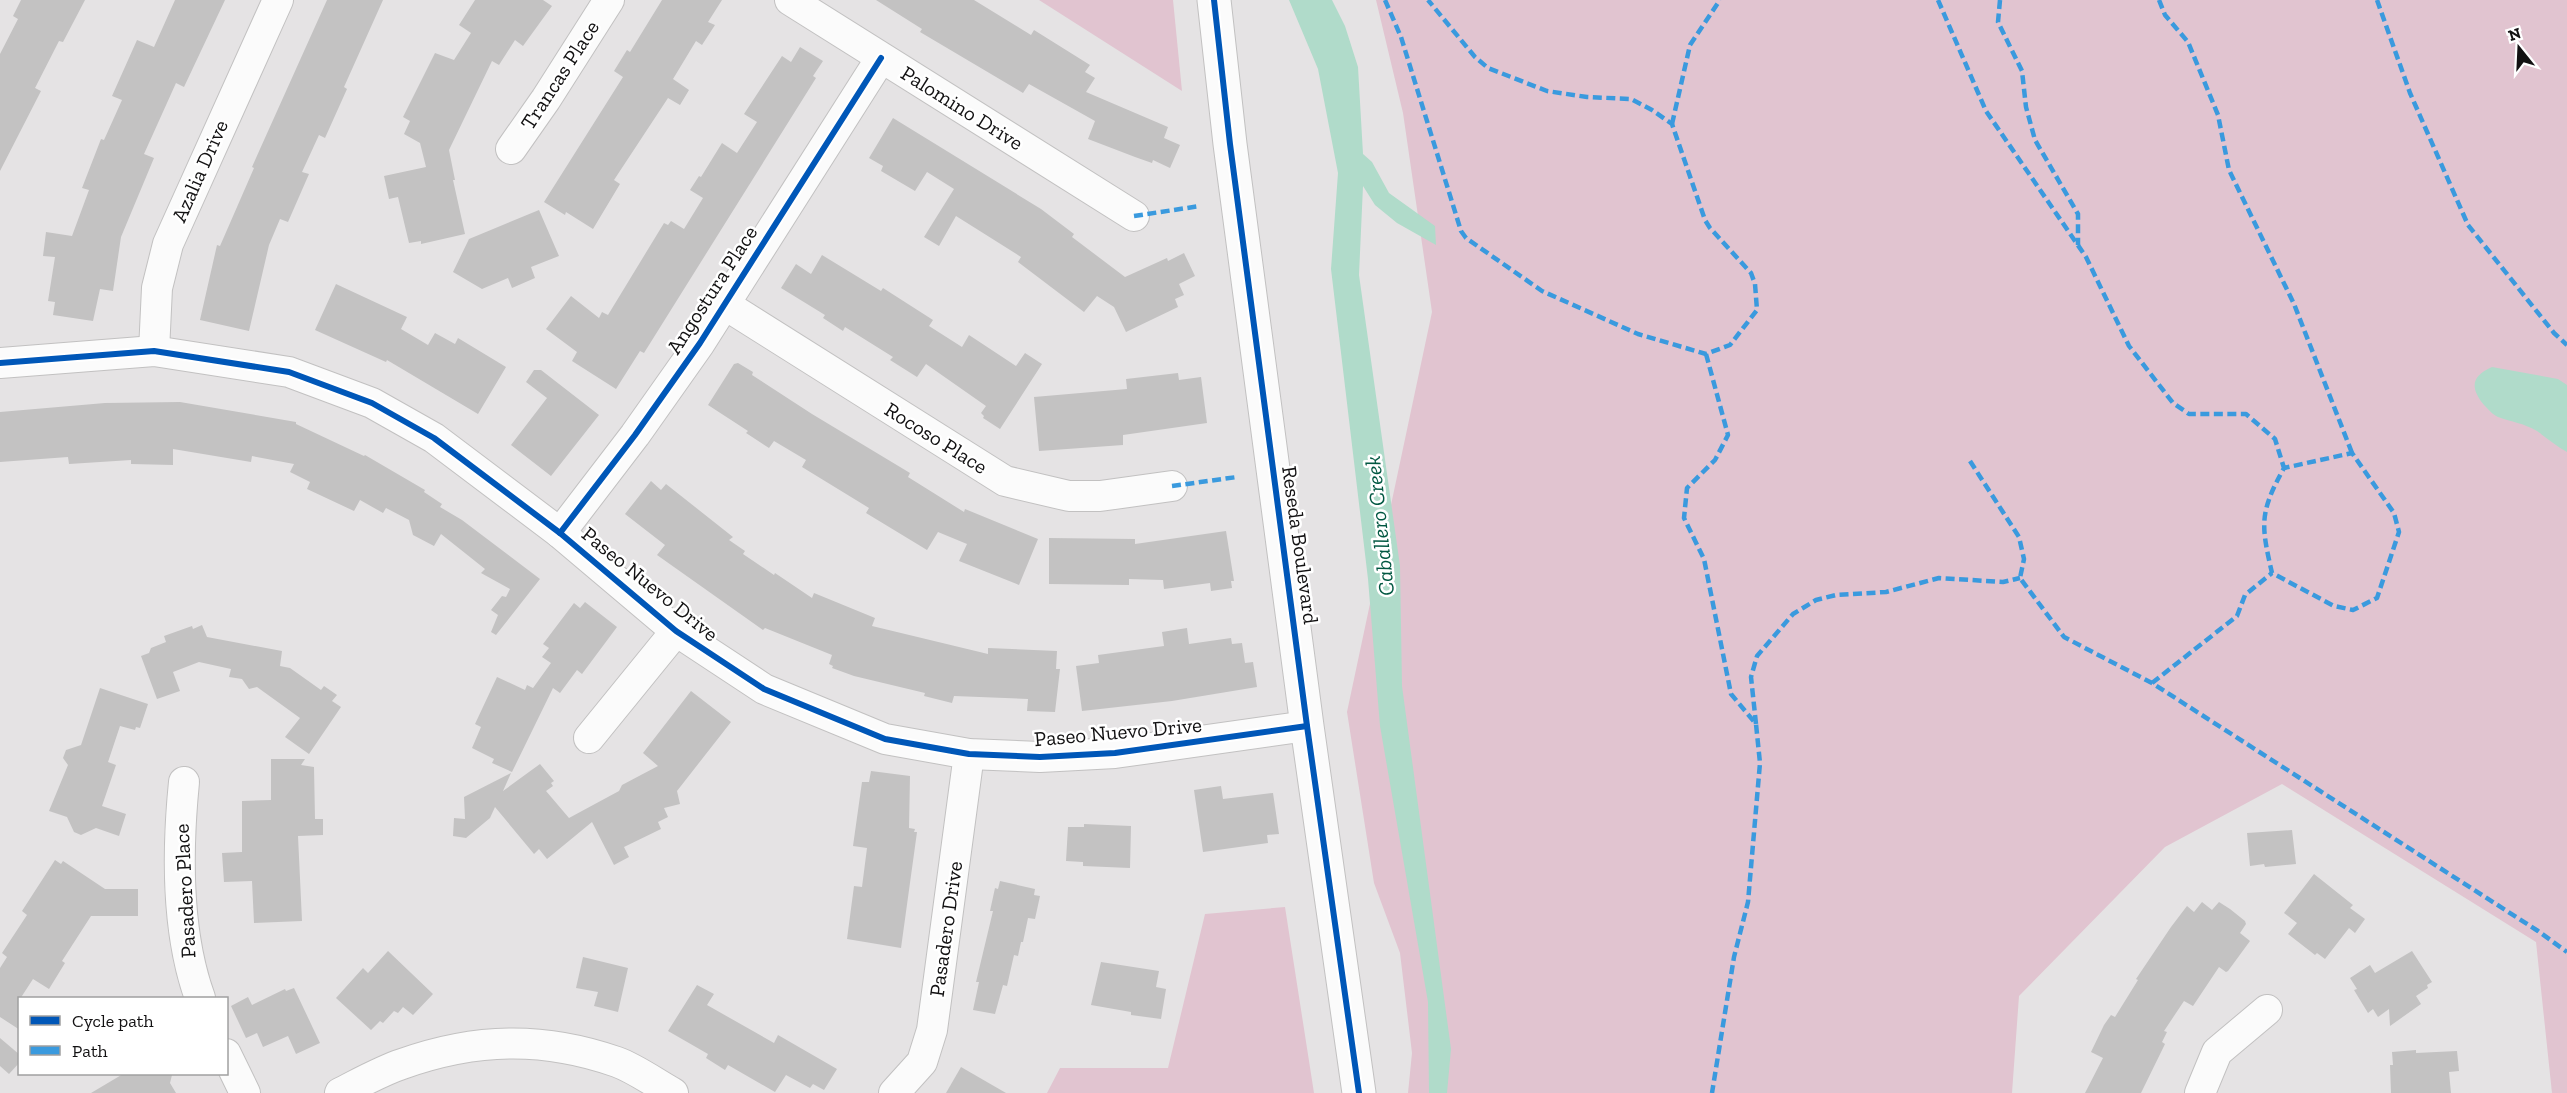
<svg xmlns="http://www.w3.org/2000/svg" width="2567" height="1093" viewBox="0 0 2567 1093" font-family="'Zilla Slab',serif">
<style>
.green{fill:#e1c4d0}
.water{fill:#b0dbca}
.building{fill:#c3c2c2}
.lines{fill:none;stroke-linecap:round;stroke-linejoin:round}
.minor-casing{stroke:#c2c1c1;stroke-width:32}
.major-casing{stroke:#c2c1c1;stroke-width:35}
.minor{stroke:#fbfbfb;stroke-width:30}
.major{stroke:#fbfbfb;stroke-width:33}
.quiet{stroke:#3a9ade;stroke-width:4.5;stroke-dasharray:9 4.5;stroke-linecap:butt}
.cycleway-casing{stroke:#fff;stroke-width:10}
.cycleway{stroke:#0057b8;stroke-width:6}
.labels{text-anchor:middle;stroke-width:5;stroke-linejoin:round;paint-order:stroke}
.street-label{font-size:21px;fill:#121112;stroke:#fff}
.water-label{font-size:22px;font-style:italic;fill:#005741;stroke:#fff}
</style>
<rect width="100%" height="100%" fill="#e5e3e4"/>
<!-- green -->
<g class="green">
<polygon points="1039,0 1173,0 1182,91"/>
<polygon points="1376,0 2567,0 2567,1093 2552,1093 2536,942 2282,784 2165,847 2019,996 2012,1093 1408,1093 1412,1053 1400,953 1374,883 1347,712 1432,312 1403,113"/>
<polygon points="1285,907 1314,1093 1047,1093 1060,1068 1168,1068 1205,914"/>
</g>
<!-- water -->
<g class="water">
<polygon points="1289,0 1332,0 1345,26 1358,67 1363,154 1372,162 1389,193 1435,226 1436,245 1397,223 1375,205 1363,186 1359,275 1400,566 1402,686 1451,1049 1447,1093 1429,1093 1428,1002 1380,726 1368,579 1331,269 1338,173 1318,69"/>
<path d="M2492,367L2558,379L2567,385V452C2556,446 2547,438 2537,431C2523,423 2512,422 2498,417C2493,415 2488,409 2484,405C2470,388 2471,376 2492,367Z"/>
</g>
<!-- building -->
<g class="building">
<polygon points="21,0 85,0 63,42 59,41 35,88 41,91 0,171 0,54 18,19 13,16"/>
<polygon points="175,0 225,0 184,87 176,83 144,154 154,158 121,237 113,291 100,289 93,321 53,315 55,302 48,301 55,257 43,256 46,232 72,236 89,190 82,188 101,139 104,140 122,100 112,96 137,40 154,47"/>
<polygon points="327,0 383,0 344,87 347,89 325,138 319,135 302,172 309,174 288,222 280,219 269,245 249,331 200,320 217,245 220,246 254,168 252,167 260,149"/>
<polygon points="475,0 543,0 552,6 523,46 515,40 499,65 492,61 449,150 455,180 453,180 465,234 421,244 421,241 409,243 398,197 389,199 384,176 426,167 420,143 404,134 410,121 403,117 435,53 454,60 471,33 459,25"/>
<polygon points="662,0 722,0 708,22 715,25 702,45 696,41 673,79 689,90 680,105 668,98 614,180 620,184 593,229 566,212 565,215 544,202 623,77 614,71 627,50 630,52"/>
<polygon points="876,0 974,0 1031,35 1034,30 1090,65 1085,72 1095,78 1086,92 1168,127 1164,138 1180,145 1170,168 1153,160 1152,163 1135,157 1088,139 1095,121 1029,84 1023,93 920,32 922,29"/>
<polygon points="800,47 823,61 813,76 816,78 644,353 640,351 616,389 572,361 577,352 546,329 571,296 599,318 602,312 608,315 664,223 668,225 671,221 684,229 703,198 690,190 699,176 701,177 722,143 737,153 757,122 744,114 782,56 791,62"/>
<polygon points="893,118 1041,209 1074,234 1072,237 1125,277 1167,258 1168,261 1184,253 1195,276 1179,284 1184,295 1175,299 1178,307 1126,332 1114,307 1097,296 1084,312 1018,262 1021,257 956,216 939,246 924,237 954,189 927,172 915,191 881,171 883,166 869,158"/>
<polygon points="539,210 559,256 531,267 535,278 512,288 508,278 482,289 453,272 469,239"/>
<polygon points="822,255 881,291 883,288 933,320 929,326 962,347 969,335 1016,366 1025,353 1042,364 1000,429 983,418 984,416 981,413 986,406 926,364 917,377 890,360 893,357 845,327 843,331 823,318 825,315 781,288 796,264 811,274"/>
<polygon points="336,284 407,317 401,329 428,345 435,333 455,344 458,338 506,367 478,414 387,360 386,362 315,330"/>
<polygon points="738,363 753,372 752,375 812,414 910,473 908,477 964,512 965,509 1038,539 1019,585 959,561 967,544 938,532 927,550 866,513 869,508 802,467 806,460 774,441 769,448 746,433 748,431 708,405 734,364"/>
<polygon points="534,370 541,370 599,415 551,476 511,445 547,398 526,382"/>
<polygon points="1178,373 1179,380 1201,377 1207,423 1123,435 1123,445 1039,451 1034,397 1127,389 1126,379"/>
<polygon points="180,402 296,422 296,424 364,456 365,455 425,490 424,492 442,504 440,507 462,520 540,579 496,635 491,632 498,615 491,610 502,596 506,597 510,589 481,573 485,569 441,534 434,546 413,535 409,520 386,508 383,513 360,500 354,511 307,489 310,482 290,472 294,464 252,456 251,462 173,449 173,465 131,464 131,460 69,464 68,457 0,462 0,412 105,403"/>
<polygon points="651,481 661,490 666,484 733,537 729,540 745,551 743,554 774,575 775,573 812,598 814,593 875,618 872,626 988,654 988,648 1057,651 1056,669 1060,669 1055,712 1027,711 1028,699 954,696 952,703 924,696 925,693 854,676 832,668 833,666 829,664 832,655 765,628 763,630 657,555 665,545 625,514"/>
<polygon points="1226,531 1234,581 1231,581 1232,588 1211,591 1210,583 1164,589 1163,580 1129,579 1129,585 1049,584 1049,538 1135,539 1135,544"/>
<polygon points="585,602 617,627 582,674 577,670 560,693 553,688 512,772 492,763 494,759 472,748 481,727 475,724 497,677 525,690 527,685 533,688 551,663 542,657 549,648 543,644 574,603 580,608"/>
<polygon points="202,625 207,637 282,651 280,666 290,668 321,690 324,686 337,695 332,701 341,707 309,754 285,737 300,718 257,687 249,689 242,679 229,677 231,669 199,662 173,672 180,691 157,699 141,656 149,653 151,648 166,642 164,636 192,626 193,629"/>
<polygon points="1187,628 1189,644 1231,638 1232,644 1242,643 1245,663 1253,662 1257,687 1172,701 1082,711 1076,666 1099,663 1098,655 1164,646 1162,632"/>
<polygon points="100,688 148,704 140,728 136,727 135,730 120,726 108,762 116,765 102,806 126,814 119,836 96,828 81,835 74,832 67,817 49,811 68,765 63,758 66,750 81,745"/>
<polygon points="691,691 731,722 677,791 680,804 664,808 668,817 658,822 661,829 624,847 629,857 614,865 592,822 547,859 539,849 534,854 495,807 490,818 466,838 453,836 454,818 465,819 464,797 511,773 503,791 540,764 554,781 551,783 553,786 546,791 569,818 619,791 622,785 658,766 643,753"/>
<polygon points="271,759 305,759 301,765 314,767 315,819 323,819 323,835 298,836 302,921 254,923 252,881 224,882 222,853 242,852 242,801 271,800"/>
<polygon points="871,771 910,776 909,828 915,829 914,832 917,832 901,948 847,939 854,886 862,887 867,848 853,846 862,782 869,782"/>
<polygon points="1221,786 1223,799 1273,793 1279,834 1267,835 1268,843 1203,852 1194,790"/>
<polygon points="1084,824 1131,826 1130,868 1083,866 1083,862 1066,861 1068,827 1084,827"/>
<polygon points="2292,830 2296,864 2265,867 2264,864 2250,866 2247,833"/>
<polygon points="55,860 61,864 63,861 105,889 138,889 138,916 91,916 62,961 65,963 49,989 33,979 20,999 20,1030 0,1017 0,968 7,957 2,953 27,915 22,911"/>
<polygon points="2314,874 2353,905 2350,908 2365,919 2355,933 2349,928 2325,959 2317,953 2315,955 2288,934 2297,923 2284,913"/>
<polygon points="1000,881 1035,889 1034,895 1040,896 1035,919 1028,918 1023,942 1021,942 1018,956 1014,955 1007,986 1003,985 995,1014 973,1010 979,982 976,982 993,911 990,911 995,888 998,889"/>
<polygon points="2202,902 2212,910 2219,902 2230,909 2245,921 2246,924 2240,933 2250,941 2228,971 2226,972 2219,967 2193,1006 2184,1001 2164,1031 2167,1032 2162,1042 2165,1044 2141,1093 2085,1093 2103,1058 2091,1052 2104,1025 2111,1015 2115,1017 2138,980 2136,979 2171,927 2187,906 2194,912"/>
<polygon points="388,951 433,994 413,1015 403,1007 398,1013 394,1011 383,1023 380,1021 371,1030 336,998 363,968 368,973"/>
<polygon points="2412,951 2432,982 2427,985 2428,988 2416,996 2421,1004 2390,1026 2389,1009 2378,1017 2373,1009 2368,1013 2354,990 2357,989 2350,978 2370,965 2375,973"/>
<polygon points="583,957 628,968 618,1012 594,1006 598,992 576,988"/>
<polygon points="1101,962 1159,971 1156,987 1166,989 1161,1019 1131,1015 1131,1012 1091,1005"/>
<polygon points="697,985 714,994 707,1005 774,1043 778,1035 837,1069 824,1090 813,1084 810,1088 786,1075 775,1092 728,1065 725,1070 706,1058 708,1054 668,1031"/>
<polygon points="294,988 320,1043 296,1054 288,1036 263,1047 257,1033 246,1038 231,1006 248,997 252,1005 285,989 286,991"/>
<polygon points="0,1038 20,1055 20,1062 9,1074 0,1066"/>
<polygon points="2416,1050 2416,1053 2457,1051 2459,1071 2449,1072 2451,1093 2391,1093 2390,1065 2393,1065 2392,1052"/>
<polygon points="961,1067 1006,1093 946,1093"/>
<polygon points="123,1074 172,1075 170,1083 176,1093 91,1093"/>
</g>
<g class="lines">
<defs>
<g id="minor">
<polyline points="790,0 1134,216"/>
<polyline points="511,149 546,99 609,0"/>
<polyline points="724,304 1005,481 1069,496 1100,496 1172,486"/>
<polyline points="154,351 157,288 168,244 278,0"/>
<polyline points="0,363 154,351 289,372 372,403 434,438 560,533 676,631 764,689 885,739 969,754 1040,757 1115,753 1307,726"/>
<polyline points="560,533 635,435 700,343 881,58"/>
<polyline points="589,738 676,631"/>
<path d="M184,782C177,852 176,932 200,998"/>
<polyline points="226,1054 245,1093"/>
<path d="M340,1093C360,1083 381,1071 402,1064C475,1038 543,1036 617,1062C636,1069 655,1083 673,1093"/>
<polyline points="894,1093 922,1062 932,1030 969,754"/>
<polyline points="2200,1093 2217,1052 2267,1010"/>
</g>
<polyline id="major" points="1214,0 1230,144 1307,726 1359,1093"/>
</defs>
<!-- minor casing -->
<use href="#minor" class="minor-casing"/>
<!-- major casing -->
<use href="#major" class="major-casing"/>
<!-- minor -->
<use href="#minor" class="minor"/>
<!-- major -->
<use href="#major" class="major"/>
<!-- quiet -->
<g class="quiet">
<polyline points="1385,0 1401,37 1461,231 1466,238 1542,291 1638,334 1706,354 1730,345 1757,310 1755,284 1751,273 1710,228 1705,220 1672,124 1652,110 1631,99 1587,97 1547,91 1488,68 1475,57 1428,0"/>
<path d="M1938,0L1986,111L2086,257L2129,346L2173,403L2189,414H2246L2275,439L2284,468C2259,513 2261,525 2272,573L2334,606L2353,610L2377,598L2399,532L2394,513L2352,453L2284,468"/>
<polyline points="2000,0 1998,22 2022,71 2026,107 2035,140 2078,214 2078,245"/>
<polyline points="2159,0 2165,15 2188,42 2218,115 2229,170 2294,304 2352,453"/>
<polyline points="2377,0 2410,93 2468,225 2554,333 2567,345"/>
<polyline points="1672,124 1690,45 1720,0"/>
<polyline points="1134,216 1200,206"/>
<polyline points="1706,354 1728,435 1715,460 1687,488 1684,518 1704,559 1731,694 1756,724 1760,763 1748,902 1734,957 1712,1093"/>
<polyline points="1970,461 2019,537 2024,559 2020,578 2064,637 2152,683 2538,931 2567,952"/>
<polyline points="1172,486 1237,477"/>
<polyline points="2152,683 2237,616 2245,595 2272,573"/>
<polyline points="1756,724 1751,677 1757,656 1793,614 1816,600 1836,595 1886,592 1939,578 2003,582 2020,578"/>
</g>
<defs>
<g id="cycleway">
<polyline points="1214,0 1230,144 1307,726 1359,1093"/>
<polyline points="0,363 154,351 289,372 372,403 434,438 560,533 676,631 764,689 885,739 969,754 1040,757 1115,753 1307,726"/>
<polyline points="560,533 635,435 700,343 881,58"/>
</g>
</defs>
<!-- cycleway casing -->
<use href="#cycleway" class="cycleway-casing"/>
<!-- cycleway -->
<use href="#cycleway" class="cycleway"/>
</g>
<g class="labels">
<!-- street labels -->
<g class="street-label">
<text transform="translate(560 75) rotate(-57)" y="7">Trancas Place</text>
<text transform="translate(962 108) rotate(32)" y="7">Palomino Drive</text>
<text transform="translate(200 171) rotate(-66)" y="7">Azalia Drive</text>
<text transform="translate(712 290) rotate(-57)" y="7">Angostura Place</text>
<text transform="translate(936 438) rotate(32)" y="7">Rocoso Place</text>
<text transform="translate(1300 545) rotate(82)" y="7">Reseda Boulevard</text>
<text transform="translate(650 584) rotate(39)" y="7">Paseo Nuevo Drive</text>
<text transform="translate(1118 732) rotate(-5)" y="7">Paseo Nuevo Drive</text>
<text transform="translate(185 891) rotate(-93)" y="7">Pasadero Place</text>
<text transform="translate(946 929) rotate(-82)" y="7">Pasadero Drive</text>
</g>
<!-- water labels -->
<g class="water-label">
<text transform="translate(1379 526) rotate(-96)" y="8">Caballero Creek</text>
</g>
</g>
<!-- legend -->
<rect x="18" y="997" width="210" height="78" fill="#ffffff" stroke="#a0a0a0" stroke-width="1.5"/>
<rect x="30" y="1016" width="30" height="9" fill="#0057b8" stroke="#a0a0a0" stroke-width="1.5"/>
<text x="72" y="1027" font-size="18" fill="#121112">Cycle path</text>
<rect x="30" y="1046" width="30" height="9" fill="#3a9ade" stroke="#a0a0a0" stroke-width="1.5"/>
<text x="72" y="1057" font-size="18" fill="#121112">Path</text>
<!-- north arrow -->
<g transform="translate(2519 48) rotate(342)" stroke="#ffffff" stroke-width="4.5" paint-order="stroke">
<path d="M0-4.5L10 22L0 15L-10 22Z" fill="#121112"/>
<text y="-9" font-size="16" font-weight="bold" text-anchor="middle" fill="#121112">N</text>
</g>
</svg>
